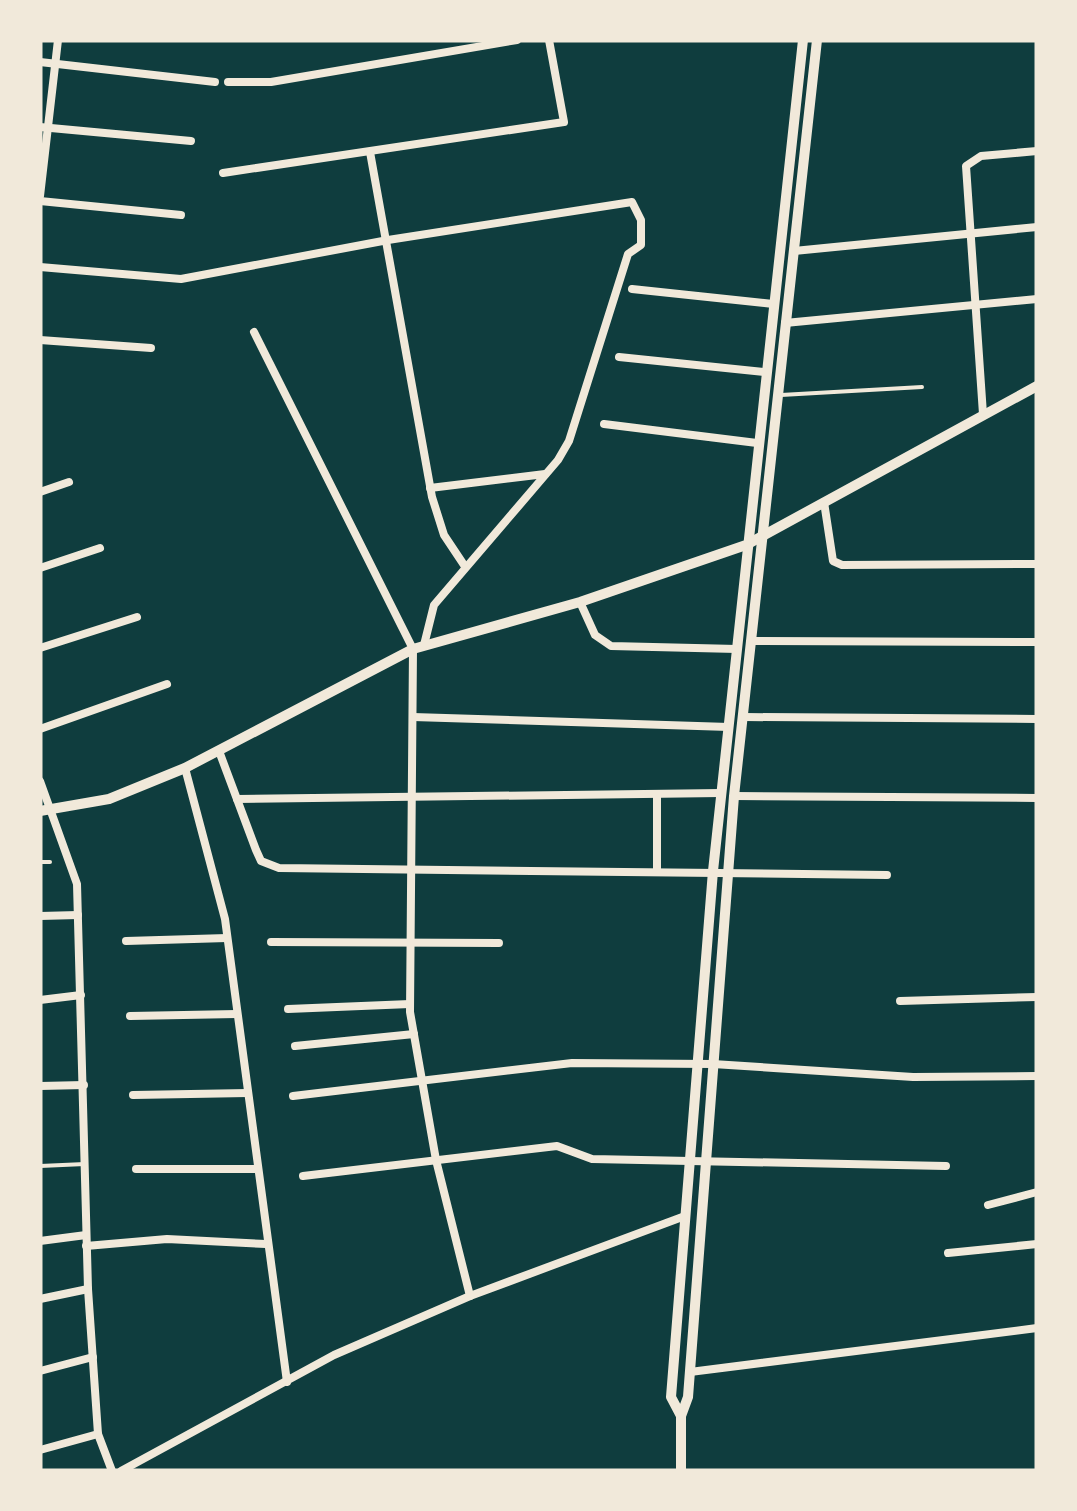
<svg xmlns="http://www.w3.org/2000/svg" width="1077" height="1511" viewBox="0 0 1077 1511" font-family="Jost,sans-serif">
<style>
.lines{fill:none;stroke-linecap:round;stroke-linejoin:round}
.service{stroke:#f1e9da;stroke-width:4}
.minor{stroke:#f1e9da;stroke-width:8}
.tertiary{stroke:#f1e9da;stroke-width:10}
</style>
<rect width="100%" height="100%" fill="#0f3d3e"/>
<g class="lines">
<!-- service -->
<g class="service">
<polyline points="781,395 922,387"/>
<polyline points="40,862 50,862"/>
<polyline points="40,1166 85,1164"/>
</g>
<!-- minor -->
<g class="minor">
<polyline points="40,62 215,82"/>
<polyline points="228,82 271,82 517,40"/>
<polyline points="40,127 191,141"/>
<polyline points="370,152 432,497 444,535 464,565"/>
<polyline points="223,173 564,122 549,40"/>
<polyline points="40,196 58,40"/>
<polyline points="40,201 181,215"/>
<polyline points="794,251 1037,227"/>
<polyline points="40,267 181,279 388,240 632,202 641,220 641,245 628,254 569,441 558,460 434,605 424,645"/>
<polyline points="632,289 773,304"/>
<polyline points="785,323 1037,299"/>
<polyline points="254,332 413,649 410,1012 436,1160 470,1296"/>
<polyline points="40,340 151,348"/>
<polyline points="619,357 765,372"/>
<polyline points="983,414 966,166 981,156 1037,151"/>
<polyline points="604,424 757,443"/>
<polyline points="430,488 545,474"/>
<polyline points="40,492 69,482"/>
<polyline points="824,502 833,561 842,565 1037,564"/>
<polyline points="40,568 100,548"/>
<polyline points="580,602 595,635 611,646 737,649"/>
<polyline points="752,641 1037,642"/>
<polyline points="40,648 137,617"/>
<polyline points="413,717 729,727"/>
<polyline points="745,717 1037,719"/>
<polyline points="40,729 167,684"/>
<polyline points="219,751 256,850 261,861 279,868 887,875"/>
<polyline points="185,768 225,919 287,1382"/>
<polyline points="40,781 77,884 88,1289 98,1434 112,1471"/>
<polyline points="657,794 657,871"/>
<polyline points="734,796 1037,798"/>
<polyline points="237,799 721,793"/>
<polyline points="40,916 78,915"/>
<polyline points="126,941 227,938"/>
<polyline points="271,942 499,943"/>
<polyline points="40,1000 81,995"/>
<polyline points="900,1001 1037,997"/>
<polyline points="288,1009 410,1004"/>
<polyline points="130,1016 237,1014"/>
<polyline points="295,1046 414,1034"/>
<polyline points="40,1086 84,1085"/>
<polyline points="133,1095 248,1093"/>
<polyline points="293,1096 572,1063 713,1064 913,1077 1037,1076"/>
<polyline points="136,1169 256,1169"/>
<polyline points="303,1176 557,1146 592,1159 946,1166"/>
<polyline points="988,1205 1037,1192"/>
<polyline points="40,1241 86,1235"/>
<polyline points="86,1246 167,1239 266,1244"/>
<polyline points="948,1253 1037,1244"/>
<polyline points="40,1299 88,1289"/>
<polyline points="40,1371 93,1357"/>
<polyline points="690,1372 1037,1328"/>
<polyline points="40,1450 98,1434"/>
<polyline points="121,1471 334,1355 470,1296 685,1216"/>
</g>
<!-- tertiary -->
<g class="tertiary">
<polyline points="40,811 109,799 185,768 413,649 580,602 746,545 1037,386"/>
<polyline points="681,1416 671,1397 713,871 803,40"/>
<polyline points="681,1471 681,1416 688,1397 734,796 817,40"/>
</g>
</g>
<!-- border -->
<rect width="1077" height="1511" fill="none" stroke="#f1e9da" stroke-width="85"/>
</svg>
